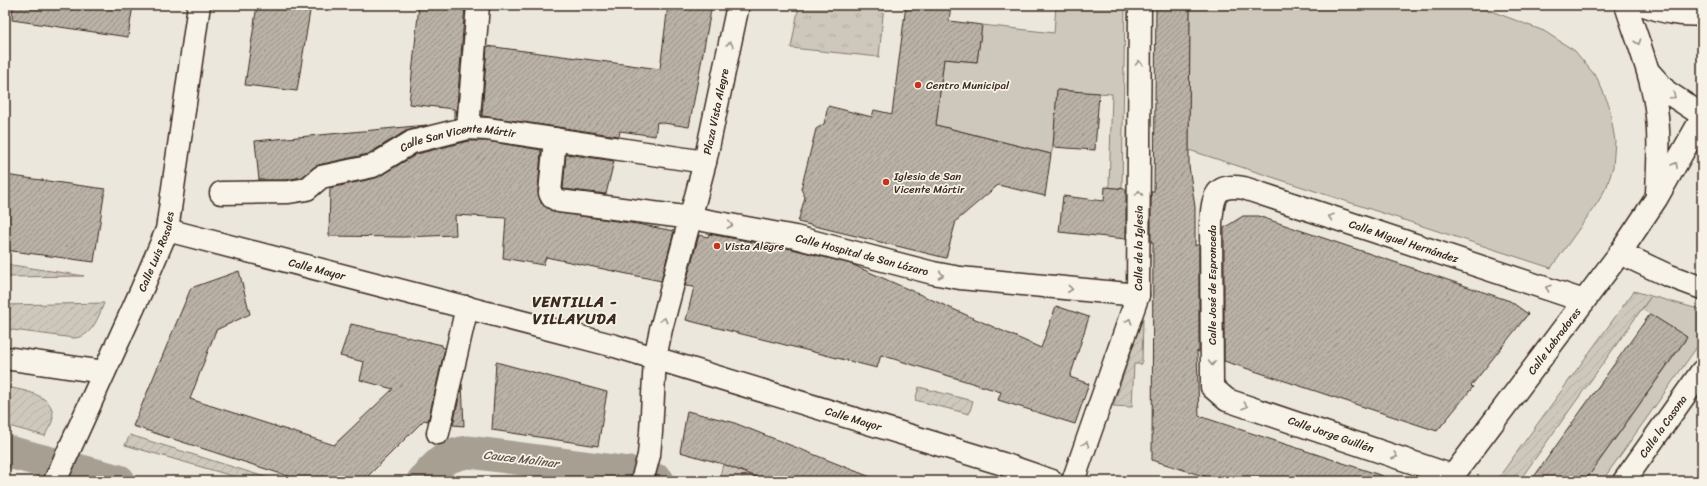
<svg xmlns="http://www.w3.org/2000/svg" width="1707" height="486" viewBox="0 0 1707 486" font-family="Sriracha,sans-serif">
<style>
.grass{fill:#cec8bc;stroke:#84796d}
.park{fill:url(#park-tufts);stroke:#84796d}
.garden{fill:url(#garden-furrows);stroke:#84796d}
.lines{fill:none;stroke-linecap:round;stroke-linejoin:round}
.canal{stroke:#a89f93;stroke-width:33}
.building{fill:url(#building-hatch);stroke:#3b2a1e}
.street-casing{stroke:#3b2a1e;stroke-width:25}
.highway-casing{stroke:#3b2a1e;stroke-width:25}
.street{stroke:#f7f3e8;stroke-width:22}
.highway{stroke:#f7f3e8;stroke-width:22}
.oneway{stroke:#998e83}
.poi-dot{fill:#c8321e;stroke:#f7f3e8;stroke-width:1.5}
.labels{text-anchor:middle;stroke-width:3.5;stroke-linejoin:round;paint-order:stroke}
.poi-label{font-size:11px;fill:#3b2a1e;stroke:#f7f3e8;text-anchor:start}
.street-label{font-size:11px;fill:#3b2a1e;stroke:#f7f3e8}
.water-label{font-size:12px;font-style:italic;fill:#615347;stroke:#f7f3e8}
.district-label{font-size:15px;font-weight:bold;letter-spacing:1px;fill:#3b2a1e;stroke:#f7f3e8}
</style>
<defs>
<pattern id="park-tufts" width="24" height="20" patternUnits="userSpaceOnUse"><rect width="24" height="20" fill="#cec8bc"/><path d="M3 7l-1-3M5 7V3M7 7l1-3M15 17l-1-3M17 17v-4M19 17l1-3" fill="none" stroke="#b2aca1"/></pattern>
<pattern id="garden-furrows" width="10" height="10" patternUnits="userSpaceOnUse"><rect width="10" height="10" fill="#cec8bc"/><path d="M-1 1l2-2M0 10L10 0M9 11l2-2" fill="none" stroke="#b2aca1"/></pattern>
<pattern id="building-hatch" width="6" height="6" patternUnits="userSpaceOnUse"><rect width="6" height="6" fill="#bab2a7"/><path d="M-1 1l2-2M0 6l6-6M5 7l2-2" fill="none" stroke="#989187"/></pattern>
</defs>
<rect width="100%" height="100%" fill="#ece7dc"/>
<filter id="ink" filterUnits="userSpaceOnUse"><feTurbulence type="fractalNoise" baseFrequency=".025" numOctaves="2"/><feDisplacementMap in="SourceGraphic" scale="8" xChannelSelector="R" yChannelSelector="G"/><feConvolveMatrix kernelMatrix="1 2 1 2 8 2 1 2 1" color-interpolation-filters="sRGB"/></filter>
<g filter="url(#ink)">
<!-- grass -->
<g class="grass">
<polygon points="1056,5 1125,5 1122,189 1109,187 1112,94 1057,90 1053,147 1051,154 936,125 944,59 977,62 982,25 1054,33"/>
<polygon points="1190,5 1475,5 1544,31 1575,51 1597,78 1609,105 1615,141 1613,167 1607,186 1598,202 1551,268 1189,150"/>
<polygon points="1651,296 1702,310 1702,340 1602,481 1585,481 1687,338 1642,309"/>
</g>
<!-- park -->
<polygon class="park" points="799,5 884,5 879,57 791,48"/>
<!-- garden -->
<g class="garden">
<polygon points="5,264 84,276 5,277"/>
<polygon points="1634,291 1651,296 1519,481 1496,481"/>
<path d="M104,303C98,318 92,337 74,338L5,329V305Z"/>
<polygon points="1143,317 1142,364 1134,364 1132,407 1113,406"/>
<path d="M5,387C23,390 59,395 52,422C50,426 47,431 45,436L5,425Z"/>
<polygon points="919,387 973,401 969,414 915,400"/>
<polygon points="130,435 278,481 250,481 125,445"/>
<polygon points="723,464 766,481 722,481 719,480"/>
</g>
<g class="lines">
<!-- canal -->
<g class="canal">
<polyline points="5,451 119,481"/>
<polyline points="655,480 658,481"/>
<path d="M423,481C439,463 444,455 469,452L630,473"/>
</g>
</g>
<!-- building -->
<g class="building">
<polygon points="13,5 133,5 128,37 12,20"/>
<polygon points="257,5 311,5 297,91 245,85"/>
<polygon points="419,5 465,5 456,118 454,119 454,109 409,104"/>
<polygon points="668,5 712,5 689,127 657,122 655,136 620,131 619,136 482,116 487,46 660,69"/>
<polygon points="906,5 951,5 949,21 982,25 977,62 944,59 936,125 1051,154 1045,196 998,185 956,221 946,258 798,222 805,197 801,189 816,129 824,124 828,106 872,117 874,110 892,114"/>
<polygon points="1156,5 1190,5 1189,150 1189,166 1195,207 1195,246 1199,244 1199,352 1197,351 1199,416 1383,476 1382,481 1219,481 1152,460 1153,242 1151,242 1151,192 1154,192"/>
<polygon points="1057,90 1099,93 1095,150 1053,147"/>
<polygon points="427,125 406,131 368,154 318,165 302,177 285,180 259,180 255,141"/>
<polygon points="469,141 486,141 541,150 538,192 541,203 553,212 637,224 674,231 661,281 546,257 543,265 503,258 506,218 455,215 456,235 403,237 329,236 330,188 376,178 417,154"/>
<polygon points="566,154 614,161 606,194 563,189"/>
<polygon points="5,175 105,189 94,262 5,250"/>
<polygon points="1105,187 1126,189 1126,239 1059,232 1063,196 1104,201"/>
<polygon points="1243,216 1258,216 1510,301 1528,314 1471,386 1473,387 1437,431 1224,361 1224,228"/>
<polygon points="709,234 792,249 851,264 1041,348 1056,306 1089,317 1070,377 1089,384 1075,424 998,400 1001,392 881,355 877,368 686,320 694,287 685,286 699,235 708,237"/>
<polygon points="239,271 250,314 216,330 190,399 334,445 393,389 360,380 364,362 340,356 351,324 442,345 442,347 445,348 428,421 424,420 363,481 303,481 133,426 191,288"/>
<polygon points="1650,314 1687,337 1585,481 1531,481"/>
<polygon points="496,362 607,392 598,446 492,430"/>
<polygon points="462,384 464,426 453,425"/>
<polygon points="687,411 732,422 878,480 877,481 766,481 723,464 680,452"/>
</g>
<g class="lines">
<defs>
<g id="street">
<path d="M1626,5C1637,39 1651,73 1656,108C1660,137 1658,165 1657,194"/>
<polyline points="1649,72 1667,92 1702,115"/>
<polyline points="468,128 478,5"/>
<path id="s1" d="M555,139L550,193L552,197L559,201L692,218L795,237L933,273L960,278L1138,295"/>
<path id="s2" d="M221,193L289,192L307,189L321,177L373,166L412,142L468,128L487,129L705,162"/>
<path id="s3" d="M167,230L615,346L1003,464L1052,481"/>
<polyline points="1620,253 1667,275 1702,288"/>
<polyline points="5,358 104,372"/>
<polyline points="438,433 467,307"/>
<path id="s4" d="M1453,476L1227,400L1212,387L1211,223C1213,197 1214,183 1244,188L1584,301"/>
<path id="s5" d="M55,481L142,289L167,230L199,5"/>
<path id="s6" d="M642,481L649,455L651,432L655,358L661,329L705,162L738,5"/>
<path id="s7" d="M1073,481L1138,295L1140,5"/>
<path id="s8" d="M1449,481L1620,253L1656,199L1702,118"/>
<path id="s9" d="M1624,481L1702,371"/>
</g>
<path id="highway" d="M1644,5C1664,12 1681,16 1702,14"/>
</defs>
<!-- street casing -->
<use href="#street" class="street-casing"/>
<!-- highway casing -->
<use href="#highway" class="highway-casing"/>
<!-- street -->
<use href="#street" class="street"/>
<!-- highway -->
<use href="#highway" class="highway"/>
</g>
<!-- one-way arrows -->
<defs><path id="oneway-chevron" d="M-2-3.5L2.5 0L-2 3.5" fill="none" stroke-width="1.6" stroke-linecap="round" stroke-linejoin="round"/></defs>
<g class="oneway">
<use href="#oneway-chevron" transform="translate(1638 42) rotate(71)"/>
<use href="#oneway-chevron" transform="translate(730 44) rotate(-78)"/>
<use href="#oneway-chevron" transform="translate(1139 63) rotate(-90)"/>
<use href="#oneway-chevron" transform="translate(1673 96) rotate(35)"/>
<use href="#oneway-chevron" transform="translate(1675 165) rotate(-61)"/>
<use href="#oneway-chevron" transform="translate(1139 193) rotate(-90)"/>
<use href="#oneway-chevron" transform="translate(1331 217) rotate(-162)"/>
<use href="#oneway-chevron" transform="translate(730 225) rotate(11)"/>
<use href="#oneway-chevron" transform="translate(941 275) rotate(11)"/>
<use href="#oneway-chevron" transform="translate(1548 288) rotate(-161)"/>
<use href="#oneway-chevron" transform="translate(1070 289) rotate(5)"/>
<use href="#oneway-chevron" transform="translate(664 320) rotate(-75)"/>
<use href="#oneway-chevron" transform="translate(1129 321) rotate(-71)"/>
<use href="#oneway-chevron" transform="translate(1212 363) rotate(90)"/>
<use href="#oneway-chevron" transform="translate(1245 406) rotate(19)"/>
<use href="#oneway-chevron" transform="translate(1086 444) rotate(-70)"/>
<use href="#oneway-chevron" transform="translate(1395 456) rotate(19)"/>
</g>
</g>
<!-- markers -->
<g class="poi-dot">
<circle cx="918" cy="85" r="4"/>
<circle cx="886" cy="182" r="4"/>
<circle cx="717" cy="246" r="4"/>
</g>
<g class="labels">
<!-- poi labels -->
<g class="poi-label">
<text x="926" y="89">Centro Municipal</text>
<text x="894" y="180">Iglesia de San<tspan x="894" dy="13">Vicente Mártir</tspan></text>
<text x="725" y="250">Vista Alegre</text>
</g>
<!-- street labels -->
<g class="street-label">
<text dy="4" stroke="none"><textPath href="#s6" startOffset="378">Plaza Vista Alegre</textPath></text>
<text dy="4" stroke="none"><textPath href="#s2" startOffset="250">Calle San Vicente Mártir</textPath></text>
<text dy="4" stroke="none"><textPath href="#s4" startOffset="650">Calle Miguel Hernández</textPath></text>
<text dy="4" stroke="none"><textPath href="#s7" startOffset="244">Calle de la Iglesia</textPath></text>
<text dy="4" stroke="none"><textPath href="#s5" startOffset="251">Calle Luis Rosales</textPath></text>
<text dy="4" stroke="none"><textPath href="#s1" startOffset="375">Calle Hospital de San Lázaro</textPath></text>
<text dy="4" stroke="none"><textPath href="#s3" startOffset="155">Calle Mayor</textPath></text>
<text transform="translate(1212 285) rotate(-90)" y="4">Calle José de Espronceda</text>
<text dy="4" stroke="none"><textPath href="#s8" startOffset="175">Calle Labradores</textPath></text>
<text dy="4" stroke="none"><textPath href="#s3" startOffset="712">Calle Mayor</textPath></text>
<text dy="4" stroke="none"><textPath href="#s9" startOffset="67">Calle la Casona</textPath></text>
<text transform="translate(1331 434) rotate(19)" y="4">Calle Jorge Guillén</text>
</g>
<!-- water labels -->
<g class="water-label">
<text transform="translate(521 459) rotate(7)" y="4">Cauce Molinar</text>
</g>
<!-- district labels -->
<g class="district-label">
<text x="575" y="307">VENTILLA -<tspan x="575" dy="17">VILLAYUDA</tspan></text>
</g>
</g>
<!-- margin -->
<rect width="1707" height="486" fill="none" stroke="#f7f3e8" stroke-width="20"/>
<rect x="10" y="10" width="1687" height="466" fill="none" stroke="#3b2a1e" stroke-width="1.5" filter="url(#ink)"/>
</svg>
